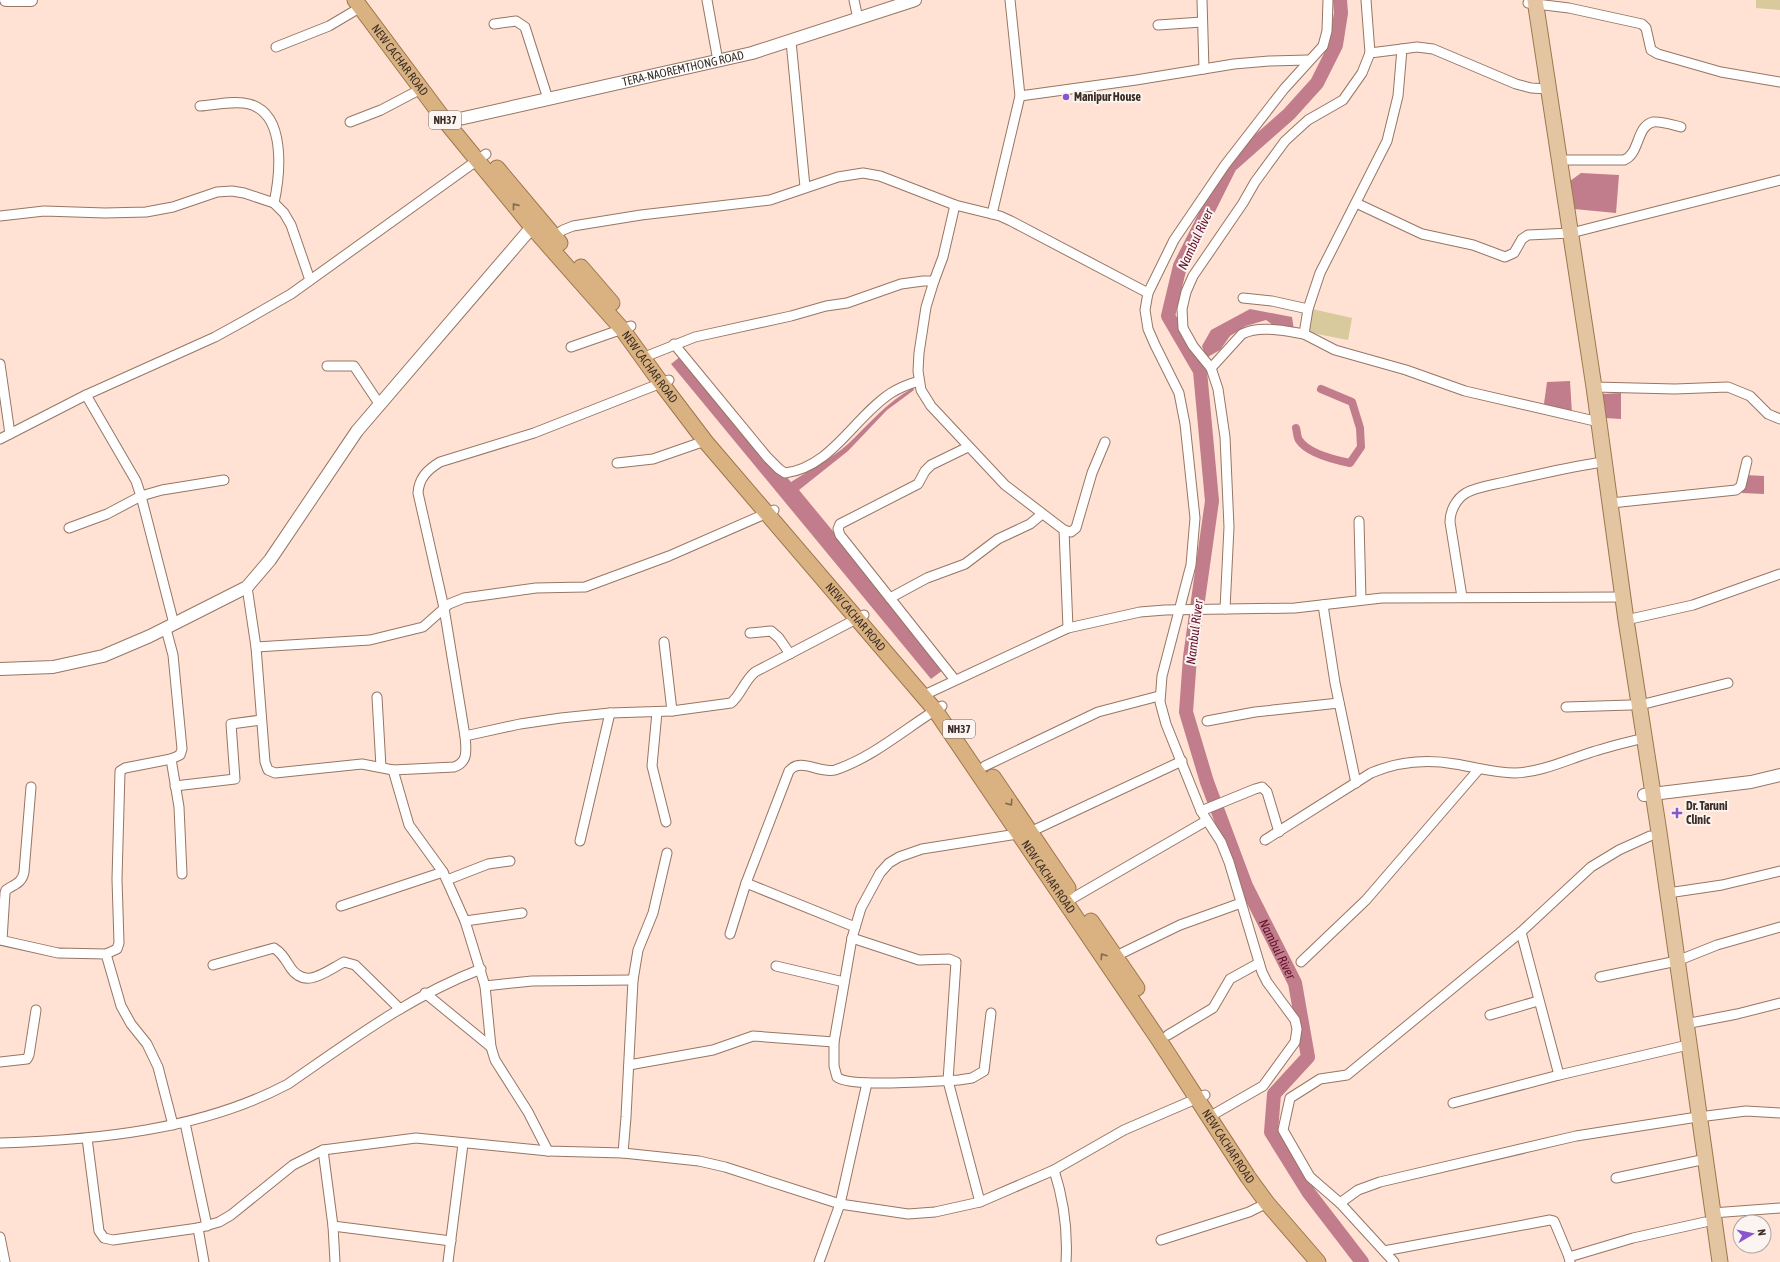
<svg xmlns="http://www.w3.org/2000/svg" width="1780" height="1262" viewBox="0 0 1780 1262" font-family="'Asap Condensed',sans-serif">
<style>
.green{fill:#d8ca9c}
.water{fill:#c17d8b}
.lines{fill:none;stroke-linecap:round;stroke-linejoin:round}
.canal{stroke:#c17d8b;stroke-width:8}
.river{stroke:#c17d8b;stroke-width:14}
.minor-casing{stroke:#967665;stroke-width:11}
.tertiary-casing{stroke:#967665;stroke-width:14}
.primary-casing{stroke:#9c774e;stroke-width:17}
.trunk-casing{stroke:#9c774e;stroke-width:17}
.minor{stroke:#fff;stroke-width:9}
.tertiary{stroke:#fff;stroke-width:12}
.primary{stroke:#e3c5a1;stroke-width:15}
.trunk{stroke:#dab282;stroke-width:15}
.oneway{stroke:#836950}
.poi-dot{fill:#8956cf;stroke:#fbf4f0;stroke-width:1.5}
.labels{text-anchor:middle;stroke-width:4;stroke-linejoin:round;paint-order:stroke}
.shield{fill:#fbf4f0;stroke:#756963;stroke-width:1}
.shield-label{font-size:11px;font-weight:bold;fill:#3c2e27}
.street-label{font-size:12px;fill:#3c2e27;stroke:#fbf4f0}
.poi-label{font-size:12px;font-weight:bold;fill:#3c2e27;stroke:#fbf4f0;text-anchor:start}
.water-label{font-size:13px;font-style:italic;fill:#64122e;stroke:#fbf4f0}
</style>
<rect width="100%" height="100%" fill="#ffe2d3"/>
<!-- green -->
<g class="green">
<polygon points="1756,0 1780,0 1780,10 1756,8"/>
<polygon points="1312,309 1352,318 1348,340 1307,332"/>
</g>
<!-- water -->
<g class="water">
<polygon points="1581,173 1619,175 1616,213 1574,209 1570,181"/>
<polygon points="1250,309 1292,317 1294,330 1277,328 1266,320 1246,326 1230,336 1220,350 1206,358 1202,346 1211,330"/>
<path d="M681,356L791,482C810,470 831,459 848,444C869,424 887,402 913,388L914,390L887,410L848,451L799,490L888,598L943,670L931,679L671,364Z"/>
<polygon points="1570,381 1572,414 1543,411 1547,382"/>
<polygon points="1621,393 1621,419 1605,418 1602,394"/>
<polygon points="1745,475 1764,476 1764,494 1742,493"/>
</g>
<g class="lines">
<!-- canal -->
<path class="canal" d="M1296,428C1297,431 1297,437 1299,440C1308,454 1335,460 1350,463L1361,447L1360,428L1352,402L1321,389"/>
<!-- river -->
<path class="river" id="s1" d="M1340,0L1341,13L1336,45L1317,83L1289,114L1230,166L1180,266L1168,316L1200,371L1212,501L1190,657L1186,712L1207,782L1246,886L1295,983L1308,1057L1274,1094L1271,1132L1309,1193L1362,1262"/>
<defs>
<g id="minor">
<polyline points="707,0 718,61"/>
<polyline points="854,0 858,19"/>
<polyline points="1202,0 1204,69"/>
<polyline points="1366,0 1370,53"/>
<polyline points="1528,3 1569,8 1642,24 1646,28 1651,50 1658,54 1721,72 1780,82"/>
<polyline points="494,24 516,21 525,27 548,99"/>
<polyline points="1158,25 1202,22"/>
<polyline points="791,41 805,187"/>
<polyline points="276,47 329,26 361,7"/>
<polyline points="1548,89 1531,88 1516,84 1433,49 1417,47 1402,49 1398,96 1387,141 1320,273 1308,309 1304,334 1335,350 1406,370 1465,391 1599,422"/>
<polyline points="1020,96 1136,80 1234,64 1269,61 1308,60"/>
<path d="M200,106C215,105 235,100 249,104C287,114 280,175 274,203"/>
<polyline points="350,122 381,110 421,89"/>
<path d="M1558,160H1624C1640,154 1636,126 1653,122C1661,121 1673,125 1681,127"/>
<polyline points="1356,203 1422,234 1473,245 1505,257 1514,253 1522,239 1528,235 1571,233 1780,180"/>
<polyline points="955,205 943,257 934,281 926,307 919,353 918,371 921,390 931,406 1005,485 1064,530 1068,628"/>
<polyline points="992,214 1020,96 1010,0"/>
<polyline points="0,216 44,211 105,213 146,212 173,207 217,192 232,191 244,193 274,203 284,213 291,225 310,280"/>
<polyline points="551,238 563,230 573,226 641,215 770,200 838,177 863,173 880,176 955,205 1000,216 1011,221 1148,293"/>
<polyline points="1243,298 1272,301 1308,309"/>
<path d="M674,344L767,457L779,469L785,473C832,467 854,417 891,393C899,388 909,384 919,381"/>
<polyline points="571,347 631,326"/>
<polyline points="642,358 695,337 791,316 826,306 847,303 901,284 923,281 934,281"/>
<polyline points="0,364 10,434"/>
<polyline points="327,366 354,366 380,405"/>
<polyline points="1211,368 1193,346 1183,328 1182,309 1186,292 1193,276 1243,203 1255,182 1285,141 1308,120 1343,100 1362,73 1370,53 1402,49"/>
<path d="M669,380L534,433L440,462C427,470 419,478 418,493L444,608L465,736L520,724L561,718L610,713L672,711L731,703C741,695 744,681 755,672L864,615"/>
<polyline points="1594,387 1675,389 1728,387 1750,396 1768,414 1780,419"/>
<polyline points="86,395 136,481 141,496 174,624"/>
<polyline points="0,439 86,395 215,337 244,321 291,294 486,154"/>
<polyline points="617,463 653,459 705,441"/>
<polyline points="1611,503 1736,490 1741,486 1747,461"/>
<polyline points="1359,521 1361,600"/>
<polyline points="69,528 107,514 141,496 162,490 224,480"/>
<polyline points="1064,530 1071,532 1076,528 1092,473 1105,442"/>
<polyline points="247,587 256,647 265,762 268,770 275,773 362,764 393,770 409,825 443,872 465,921 485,986 491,1047 495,1060 528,1112 548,1151"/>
<path d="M1462,597L1450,522C1450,511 1456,499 1466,493C1477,487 1492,485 1505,482C1535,475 1565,468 1596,463"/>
<polyline points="890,598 927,578 965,564 998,539 1030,524 1042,514"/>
<polyline points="1323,605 1335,683 1356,783"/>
<path d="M1225,609L1229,527L1225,437L1218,389L1211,368L1242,334C1260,325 1285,331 1304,334"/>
<polyline points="1626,620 1693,605 1780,574"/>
<polyline points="750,633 771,631 779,638 790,654"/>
<polyline points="664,642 672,711"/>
<polyline points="256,647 370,640 423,627 449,604 464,598 536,588 585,587 669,556 774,510"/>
<polyline points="955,680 840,535 838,529 840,524 918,484 925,471 931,465 968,447"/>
<polyline points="922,696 1068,628 1140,612 1165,610 1295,608 1382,598 1623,597"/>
<polyline points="377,697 381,767"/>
<polyline points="1640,705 1728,683"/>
<polyline points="1566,707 1631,705"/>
<polyline points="657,712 652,766 666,822"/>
<polyline points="1207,721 1255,712 1339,703"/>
<polyline points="171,759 179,807 182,874"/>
<polyline points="985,766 1098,712 1159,696"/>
<path d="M393,770L454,767C469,762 466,749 465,736"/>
<polyline points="175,786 235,779 231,724 261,720"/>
<polyline points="1201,811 1255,789 1262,787 1267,792 1279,832"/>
<path d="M1265,840L1371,773C1397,762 1426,759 1455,764C1475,767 1494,773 1515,773C1541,772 1564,761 1589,753C1604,748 1620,744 1636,740"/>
<polyline points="580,841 610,713"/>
<polyline points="447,880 488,864 510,861"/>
<path d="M746,883L789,771C801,757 819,774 835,770C874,757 907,727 942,706"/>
<polyline points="1668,893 1722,885 1780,871"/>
<polyline points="1066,902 1206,821"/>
<polyline points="341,906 443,872"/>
<polyline points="465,921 522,913"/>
<polyline points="730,934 746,883 855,927"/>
<polyline points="852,938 919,960 949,959 956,962 948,1081 980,1202"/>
<polyline points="0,940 58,953 106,954 121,1006 131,1024 147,1044 158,1067 173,1125"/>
<path d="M2,940L5,893L6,890C15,884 22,883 24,872L31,787"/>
<polyline points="106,954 117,949 119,943 117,879 120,771 125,768 171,759 180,755 182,749 173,655 166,629"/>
<polyline points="1116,956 1180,925 1241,903"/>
<polyline points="1301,962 1366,900 1479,769"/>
<path d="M213,965L274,948C282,953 285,959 290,967C305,990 325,972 344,962L355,965L400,1009"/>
<polyline points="776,966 844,982"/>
<polyline points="1600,977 1677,961 1717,945 1780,927"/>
<polyline points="485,986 532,981 633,980"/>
<polyline points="425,993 491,1047"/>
<path d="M991,1013L984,1071L972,1078L959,1080C938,1081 849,1088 837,1077L834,1066V1042L852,938L861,908L880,873L889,863L899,857L922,849L1030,832L1182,761"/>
<polyline points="1490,1015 1538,1001"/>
<polyline points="1685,1024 1737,1014 1780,1003"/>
<polyline points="1168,1035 1213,1008 1230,979 1259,963"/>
<polyline points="0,1062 27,1059 29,1055 36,1010"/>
<polyline points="629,1065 713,1050 753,1036 834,1042"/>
<polyline points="1559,1075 1688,1045"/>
<polyline points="1453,1103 1559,1075 1521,932"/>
<polyline points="1216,1113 1263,1086 1295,1042 1297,1029 1295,1020 1267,982 1262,972 1229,862 1221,842 1201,811 1166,724 1160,702 1162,676 1191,565 1195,518 1185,424 1179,393 1155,345 1148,329 1145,310 1148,293 1174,240 1225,165 1284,89 1323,46 1327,31 1328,0"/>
<polyline points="185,1123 207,1226"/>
<polyline points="87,1138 99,1231 104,1238 113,1240 198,1228 219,1222 231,1215 293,1165 323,1150 416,1138 548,1151 623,1153 699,1161 725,1167 840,1204 908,1214 935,1212 980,1202 1054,1170 1124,1130 1205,1095"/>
<path d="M0,1143C97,1140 201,1130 288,1084C349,1042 410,996 481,969"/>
<polyline points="323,1150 333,1226 335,1262"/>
<polyline points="623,1153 626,1117 633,980 638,950 653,913 667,853"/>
<path d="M1054,1170C1064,1201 1068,1229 1066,1262"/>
<polyline points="1616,1178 1706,1159"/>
<polyline points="1340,1203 1358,1190 1380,1182 1576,1136 1691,1118 1746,1111 1780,1113"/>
<polyline points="1712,1213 1780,1208"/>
<polyline points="333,1226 451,1241"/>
<polyline points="198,1228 204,1262"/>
<polyline points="0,1237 5,1262"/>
<polyline points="1161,1240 1249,1212 1267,1203"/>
<polyline points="1384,1251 1550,1220 1554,1221 1569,1257"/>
<polyline points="448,1262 463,1144"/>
<polyline points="819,1262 840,1204 867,1083"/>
<polyline points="1394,1262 1340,1203 1310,1177 1283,1130 1290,1098 1320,1079 1347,1075 1521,932 1591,867 1619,850 1650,836"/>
<polyline points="1570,1262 1569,1257 1633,1238 1705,1222"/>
</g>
<g id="tertiary">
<polyline points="6,0 31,0"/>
<path id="s2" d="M446,122L752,53L915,0"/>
<polyline points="0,669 53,667 103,656 150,636 247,587 270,560 357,431 538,220"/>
<polyline points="1644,795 1751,782 1780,775"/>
</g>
<polyline id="primary" points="1535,0 1594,387 1626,620 1659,832 1720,1262"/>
<g id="trunk">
<path id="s3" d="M355,0L446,122L532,227L622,329L661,383L705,441L935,710L1159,1040L1248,1177L1267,1203L1318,1262"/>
<polyline points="497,168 560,243"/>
<polyline points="581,267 612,303"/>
<polyline points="993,777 1068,888"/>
<polyline points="1091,921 1137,988"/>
</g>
</defs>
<!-- minor casing -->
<use href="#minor" class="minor-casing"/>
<!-- tertiary casing -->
<use href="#tertiary" class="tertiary-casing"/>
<!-- primary casing -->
<use href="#primary" class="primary-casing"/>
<!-- trunk casing -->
<use href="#trunk" class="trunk-casing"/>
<!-- minor -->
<use href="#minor" class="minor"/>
<!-- tertiary -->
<use href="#tertiary" class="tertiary"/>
<!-- primary -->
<use href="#primary" class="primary"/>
<!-- trunk -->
<use href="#trunk" class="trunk"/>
</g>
<!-- one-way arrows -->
<defs><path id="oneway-chevron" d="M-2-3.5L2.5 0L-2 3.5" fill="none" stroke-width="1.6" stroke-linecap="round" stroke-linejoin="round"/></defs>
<g class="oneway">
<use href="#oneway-chevron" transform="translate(515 206) rotate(-129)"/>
<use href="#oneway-chevron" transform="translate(1010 803) rotate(55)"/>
<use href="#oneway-chevron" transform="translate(1103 956) rotate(-124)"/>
</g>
<!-- markers -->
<g class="poi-dot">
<circle cx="1066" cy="97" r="4"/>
<path d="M1675 807h4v4h4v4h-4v4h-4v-4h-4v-4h4z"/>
</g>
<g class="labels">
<!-- shield labels -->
<g class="shield">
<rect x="429" y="111" width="32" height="18" rx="3"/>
<rect x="943" y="720" width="32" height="18" rx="3"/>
</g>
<g class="shield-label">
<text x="445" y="124">NH37</text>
<text x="959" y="733">NH37</text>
</g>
<!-- street labels -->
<g class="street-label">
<text dy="4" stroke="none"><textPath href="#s3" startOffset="75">NEW CACHAR ROAD</textPath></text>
<text dy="4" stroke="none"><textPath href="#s2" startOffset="243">TERA-NAOREMTHONG ROAD</textPath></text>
<text dy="4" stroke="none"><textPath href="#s3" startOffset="471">NEW CACHAR ROAD</textPath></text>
<text dy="4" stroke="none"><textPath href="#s3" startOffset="795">NEW CACHAR ROAD</textPath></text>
<text dy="4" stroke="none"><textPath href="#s3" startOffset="1119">NEW CACHAR ROAD</textPath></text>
<text dy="4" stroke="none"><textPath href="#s3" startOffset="1443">NEW CACHAR ROAD</textPath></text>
</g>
<!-- poi labels -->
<g class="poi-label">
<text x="1074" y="101">Manipur House</text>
<text x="1686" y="810">Dr. Taruni<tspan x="1686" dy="14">Clinic</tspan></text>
</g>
<!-- water labels -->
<g class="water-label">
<text transform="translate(1195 239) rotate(-65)" y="5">Nambul River</text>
<text transform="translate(1194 632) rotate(-83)" y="5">Nambul River</text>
<text dy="5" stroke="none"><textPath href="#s1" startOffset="1033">Nambul River</textPath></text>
</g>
</g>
<!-- north arrow -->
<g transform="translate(1752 1234) rotate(81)"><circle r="19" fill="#fbf4f0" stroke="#afa5a0"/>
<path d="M0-3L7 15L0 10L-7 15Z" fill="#8956cf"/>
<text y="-6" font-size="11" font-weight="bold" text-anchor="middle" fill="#3c2e27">N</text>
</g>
</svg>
